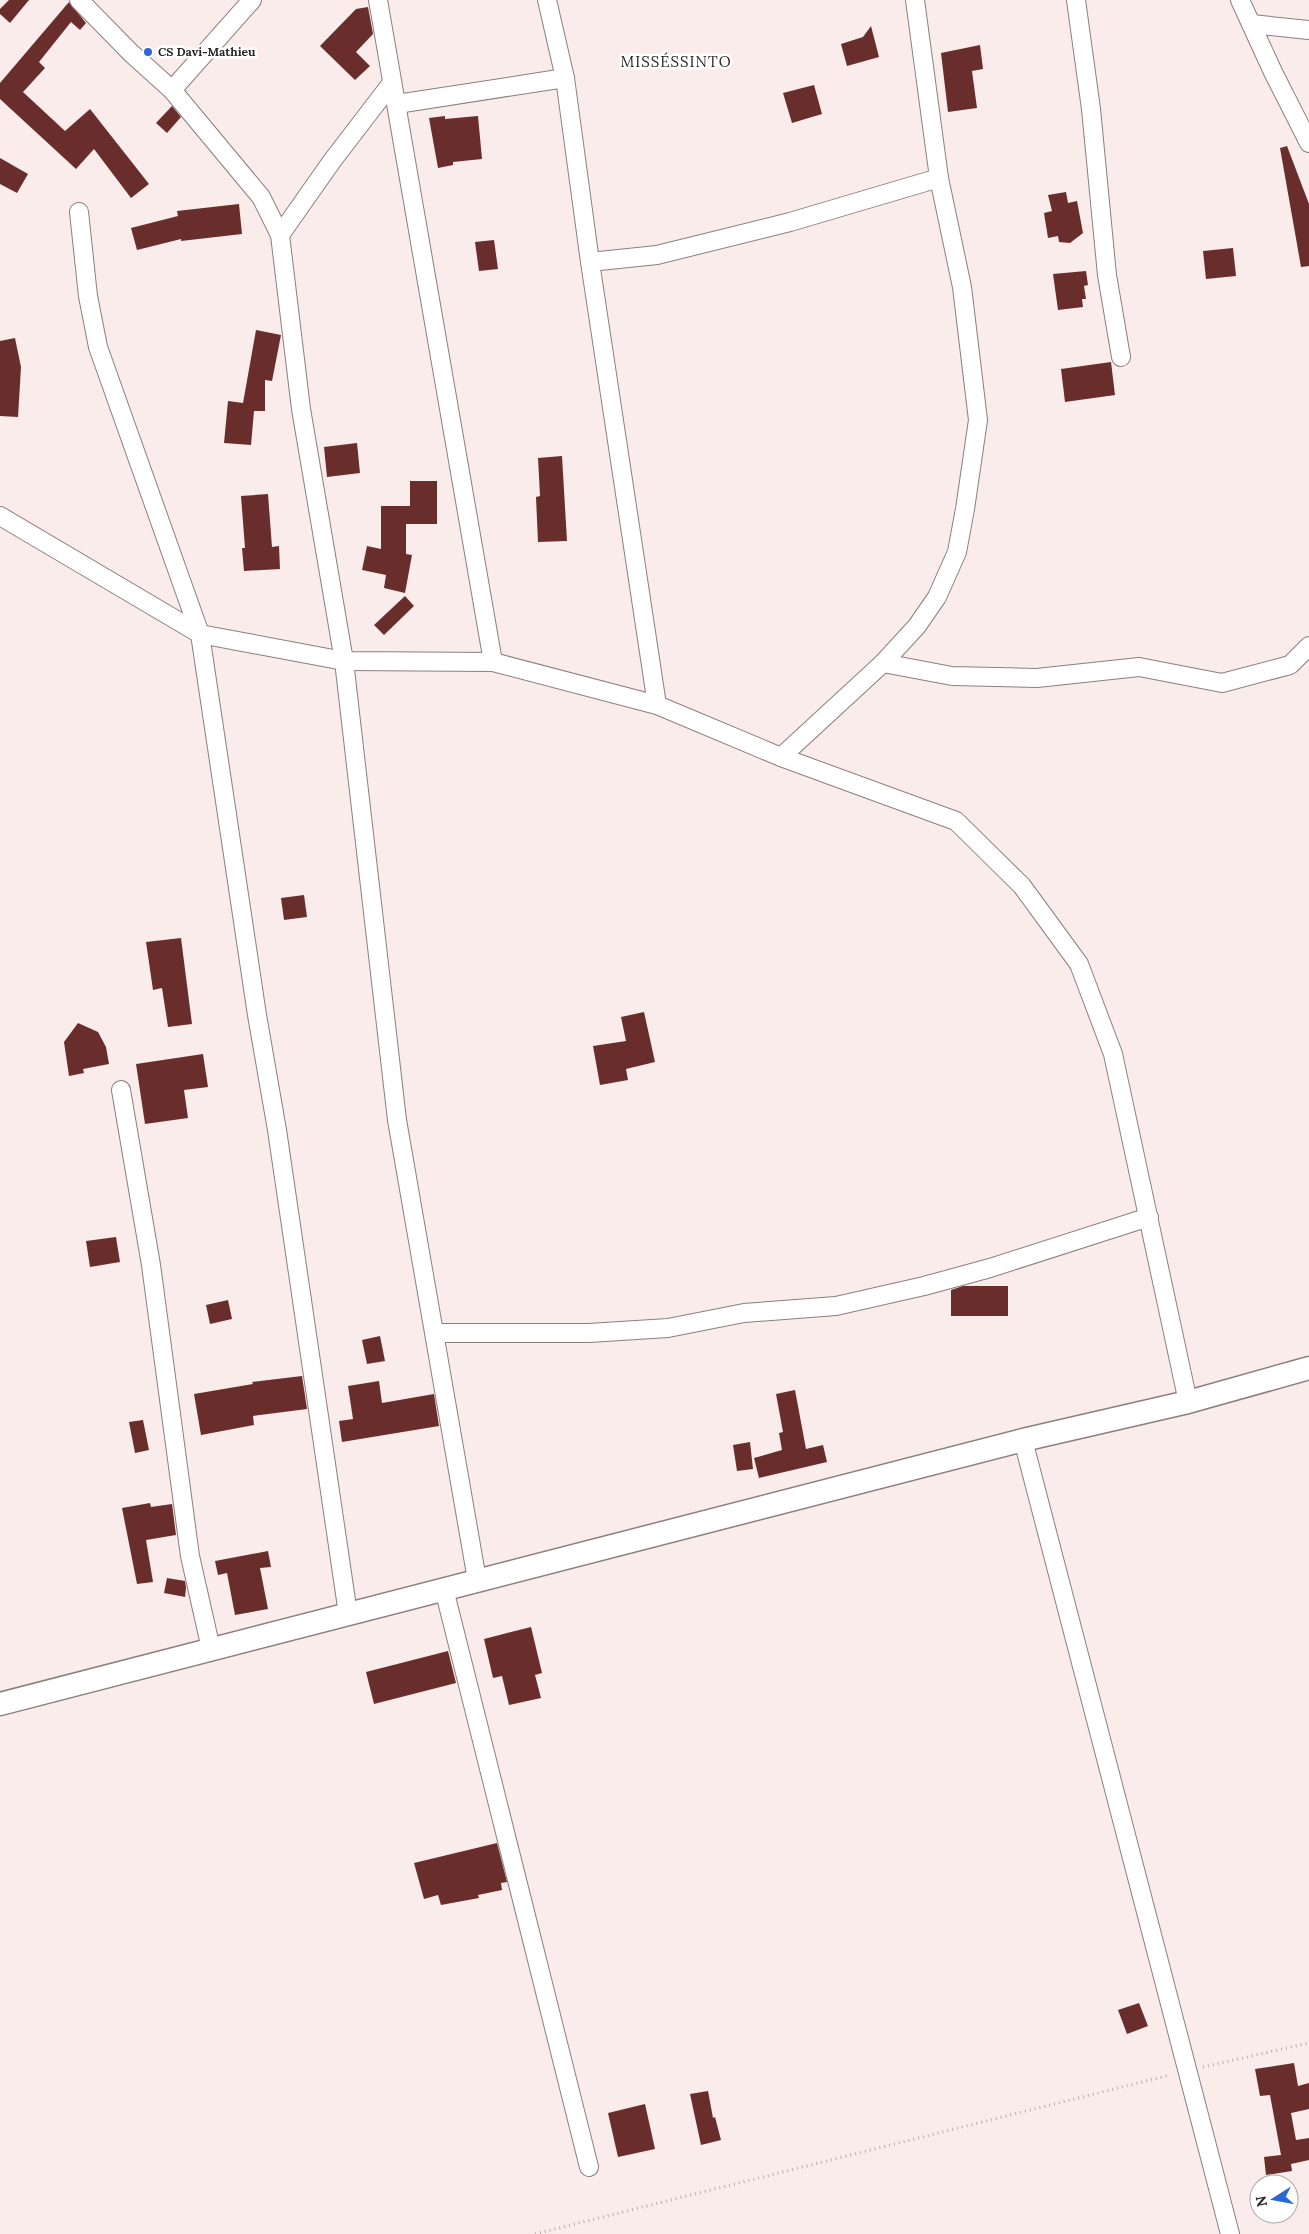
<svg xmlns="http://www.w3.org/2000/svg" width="1309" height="2234" viewBox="0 0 1309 2234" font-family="Lora,serif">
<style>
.building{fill:#692e2b}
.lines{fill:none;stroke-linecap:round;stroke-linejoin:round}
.minor-casing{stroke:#8b7f7e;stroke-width:20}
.tertiary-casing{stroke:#8b7f7e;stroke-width:25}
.path{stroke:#b6abaa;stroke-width:3;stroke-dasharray:1 4;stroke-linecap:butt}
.minor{stroke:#fff;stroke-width:18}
.tertiary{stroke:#fff;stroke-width:22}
.poi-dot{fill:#2968d5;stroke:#fff;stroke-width:2}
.labels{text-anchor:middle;stroke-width:5;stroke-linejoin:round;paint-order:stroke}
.poi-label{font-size:12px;font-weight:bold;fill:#2b2625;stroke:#fff;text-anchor:start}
.quarter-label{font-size:15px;letter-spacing:1px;fill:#2b2625;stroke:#fff}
</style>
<rect width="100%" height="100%" fill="#faeceb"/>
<!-- building -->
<g class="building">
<polygon points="9,0 29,0 10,23 0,14 0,9"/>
<polygon points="69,2 86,23 80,30 71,22 39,62 45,68 23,92 65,131 90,109 149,184 131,198 94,149 76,169 0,99 0,83"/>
<polygon points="368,7 373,34 356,52 370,66 355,80 320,46 356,9"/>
<polygon points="871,26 879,57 847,66 841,44 863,37"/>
<polygon points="980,45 983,69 972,71 977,108 948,112 941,53"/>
<polygon points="814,85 822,114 792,123 783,93"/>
<polygon points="172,106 181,117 167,133 156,123"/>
<polygon points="445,116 445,119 478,116 482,159 453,162 453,165 438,168 429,118"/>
<polygon points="1287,146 1309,204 1309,266 1301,267 1294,227 1280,148"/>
<polygon points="0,158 28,174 17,193 0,184"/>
<polygon points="1066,192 1068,203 1077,201 1083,233 1070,243 1059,242 1058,236 1048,238 1044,213 1052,211 1048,195"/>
<polygon points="239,204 242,234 181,241 181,239 137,250 131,228 178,216 177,211"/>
<polygon points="494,240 498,269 479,271 475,242"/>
<polygon points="1233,248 1236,276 1206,279 1203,251"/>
<polygon points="1086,271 1088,285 1084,286 1086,299 1082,299 1083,307 1058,310 1053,274"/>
<polygon points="256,330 281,335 272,381 265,380 265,411 254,411 251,445 224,443 228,401 243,403"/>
<polygon points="15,338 21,367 18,417 0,416 0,341"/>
<polygon points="1111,362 1115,395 1065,402 1061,369"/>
<polygon points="357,443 360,473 327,477 324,447"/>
<polygon points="562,456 567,541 538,542 536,497 540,496 538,458"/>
<polygon points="410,481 437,481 437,524 406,524 406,554 412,555 405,593 384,588 386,575 362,570 367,546 381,549 381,506 410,506"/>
<polygon points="268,494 272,547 279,546 280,569 244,571 242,548 245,548 241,496"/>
<polygon points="405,596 414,606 384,635 374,625"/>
<polygon points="304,895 307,917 284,920 281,898"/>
<polygon points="181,938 192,1024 168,1027 162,988 153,990 146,942"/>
<polygon points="644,1012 655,1062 626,1069 628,1080 600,1085 593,1046 626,1041 621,1017"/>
<polygon points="78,1023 98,1032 106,1047 109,1064 83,1069 84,1073 69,1076 64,1042"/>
<polygon points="203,1054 208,1087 184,1090 188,1118 145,1124 136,1064"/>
<polygon points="116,1237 120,1262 90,1267 86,1241"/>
<polygon points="963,1286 1008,1286 1008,1316 951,1316 951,1290"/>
<polygon points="228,1300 232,1319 210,1324 206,1305"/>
<polygon points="380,1336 385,1361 367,1364 362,1340"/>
<polygon points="302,1376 307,1409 253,1416 254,1425 201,1435 194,1394 253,1384 252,1382"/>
<polygon points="379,1381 382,1403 434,1394 439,1426 342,1442 339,1421 353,1419 348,1386"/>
<polygon points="795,1390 806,1449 823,1445 827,1462 759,1478 754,1458 782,1450 779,1433 783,1432 776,1394"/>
<polygon points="143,1420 149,1450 135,1453 129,1422"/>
<polygon points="750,1442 753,1469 737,1471 733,1445"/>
<polygon points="150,1503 151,1507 172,1504 176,1535 146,1540 153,1582 137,1584 122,1508"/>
<polygon points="268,1551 271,1567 260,1568 268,1609 235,1615 227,1573 218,1575 215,1561"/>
<polygon points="167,1578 185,1581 186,1588 185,1597 164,1593"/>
<polygon points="531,1627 542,1673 535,1675 541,1698 509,1705 502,1676 493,1678 484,1639"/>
<polygon points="448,1651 456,1683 374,1704 366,1672"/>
<polygon points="497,1843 507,1882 501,1883 502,1890 478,1895 479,1898 441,1905 438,1895 424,1899 414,1863"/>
<polygon points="1139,2003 1148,2026 1127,2034 1118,2010"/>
<polygon points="1294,2063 1298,2086 1309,2083 1309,2109 1291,2113 1296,2140 1309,2138 1309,2160 1291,2164 1292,2171 1266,2175 1264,2157 1281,2155 1270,2095 1260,2096 1255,2069"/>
<polygon points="708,2091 713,2118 715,2117 721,2140 701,2145 690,2094"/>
<polygon points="645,2104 655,2149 618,2157 608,2113"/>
</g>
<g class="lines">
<defs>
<g id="minor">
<polyline points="79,0 131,53 172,90 261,197 280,235 301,409 344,661 397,1120 477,1580"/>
<polyline points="378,0 493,662"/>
<polyline points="547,0 565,78 590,262 657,705"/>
<polyline points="1076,0 1091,109 1107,275 1121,357"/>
<polyline points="1240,0 1273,72 1309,143"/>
<polyline points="1251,24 1309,30"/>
<polyline points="172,90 252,0"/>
<polyline points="397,104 565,78"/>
<polyline points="79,212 88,296 98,347 200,634 257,1015 277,1130 348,1614"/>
<polyline points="280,235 332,161 391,84"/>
<polyline points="590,262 657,255 790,222 939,178"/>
<polyline points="0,516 200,634 344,661 493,662 657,705 781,757 956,821 1022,886 1079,964 1113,1054 1188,1402"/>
<polyline points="883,663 952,676 1037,678 1139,667 1222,683 1290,665 1309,646"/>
<polyline points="781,757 883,663 917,626 937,597 957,552 965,509 978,420 962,287 939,178 915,0"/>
<polyline points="121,1090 151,1265 190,1556 211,1649"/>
<polyline points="435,1333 589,1333 668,1328 744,1313 836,1306 924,1286 990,1268 1149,1217"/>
<polyline points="1023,1440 1230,2234"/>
<polyline points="444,1589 589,2167"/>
</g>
<polyline id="tertiary" points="0,1704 1023,1440 1188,1402 1309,1368"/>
</defs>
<!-- minor casing -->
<use href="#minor" class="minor-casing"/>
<!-- tertiary casing -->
<use href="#tertiary" class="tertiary-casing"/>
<!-- path -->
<g class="path">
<polyline points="1203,2067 1309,2043"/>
<polyline points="535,2234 1170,2075"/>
</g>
<!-- minor -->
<use href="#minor" class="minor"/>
<!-- tertiary -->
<use href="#tertiary" class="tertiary"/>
</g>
<!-- markers -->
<circle class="poi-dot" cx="148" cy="52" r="5"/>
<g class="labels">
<!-- poi labels -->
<g class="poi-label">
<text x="158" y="56">CS Davi-Mathieu</text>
</g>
<!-- quarter labels -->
<g class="quarter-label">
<text x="676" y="67">MISSÉSSINTO</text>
</g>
</g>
<!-- north arrow -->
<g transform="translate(1274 2199) rotate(259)"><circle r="24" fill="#ffffff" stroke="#aaa8a8"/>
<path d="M0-4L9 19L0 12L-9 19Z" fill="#2968d5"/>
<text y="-8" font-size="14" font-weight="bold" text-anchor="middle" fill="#2b2625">N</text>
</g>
</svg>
